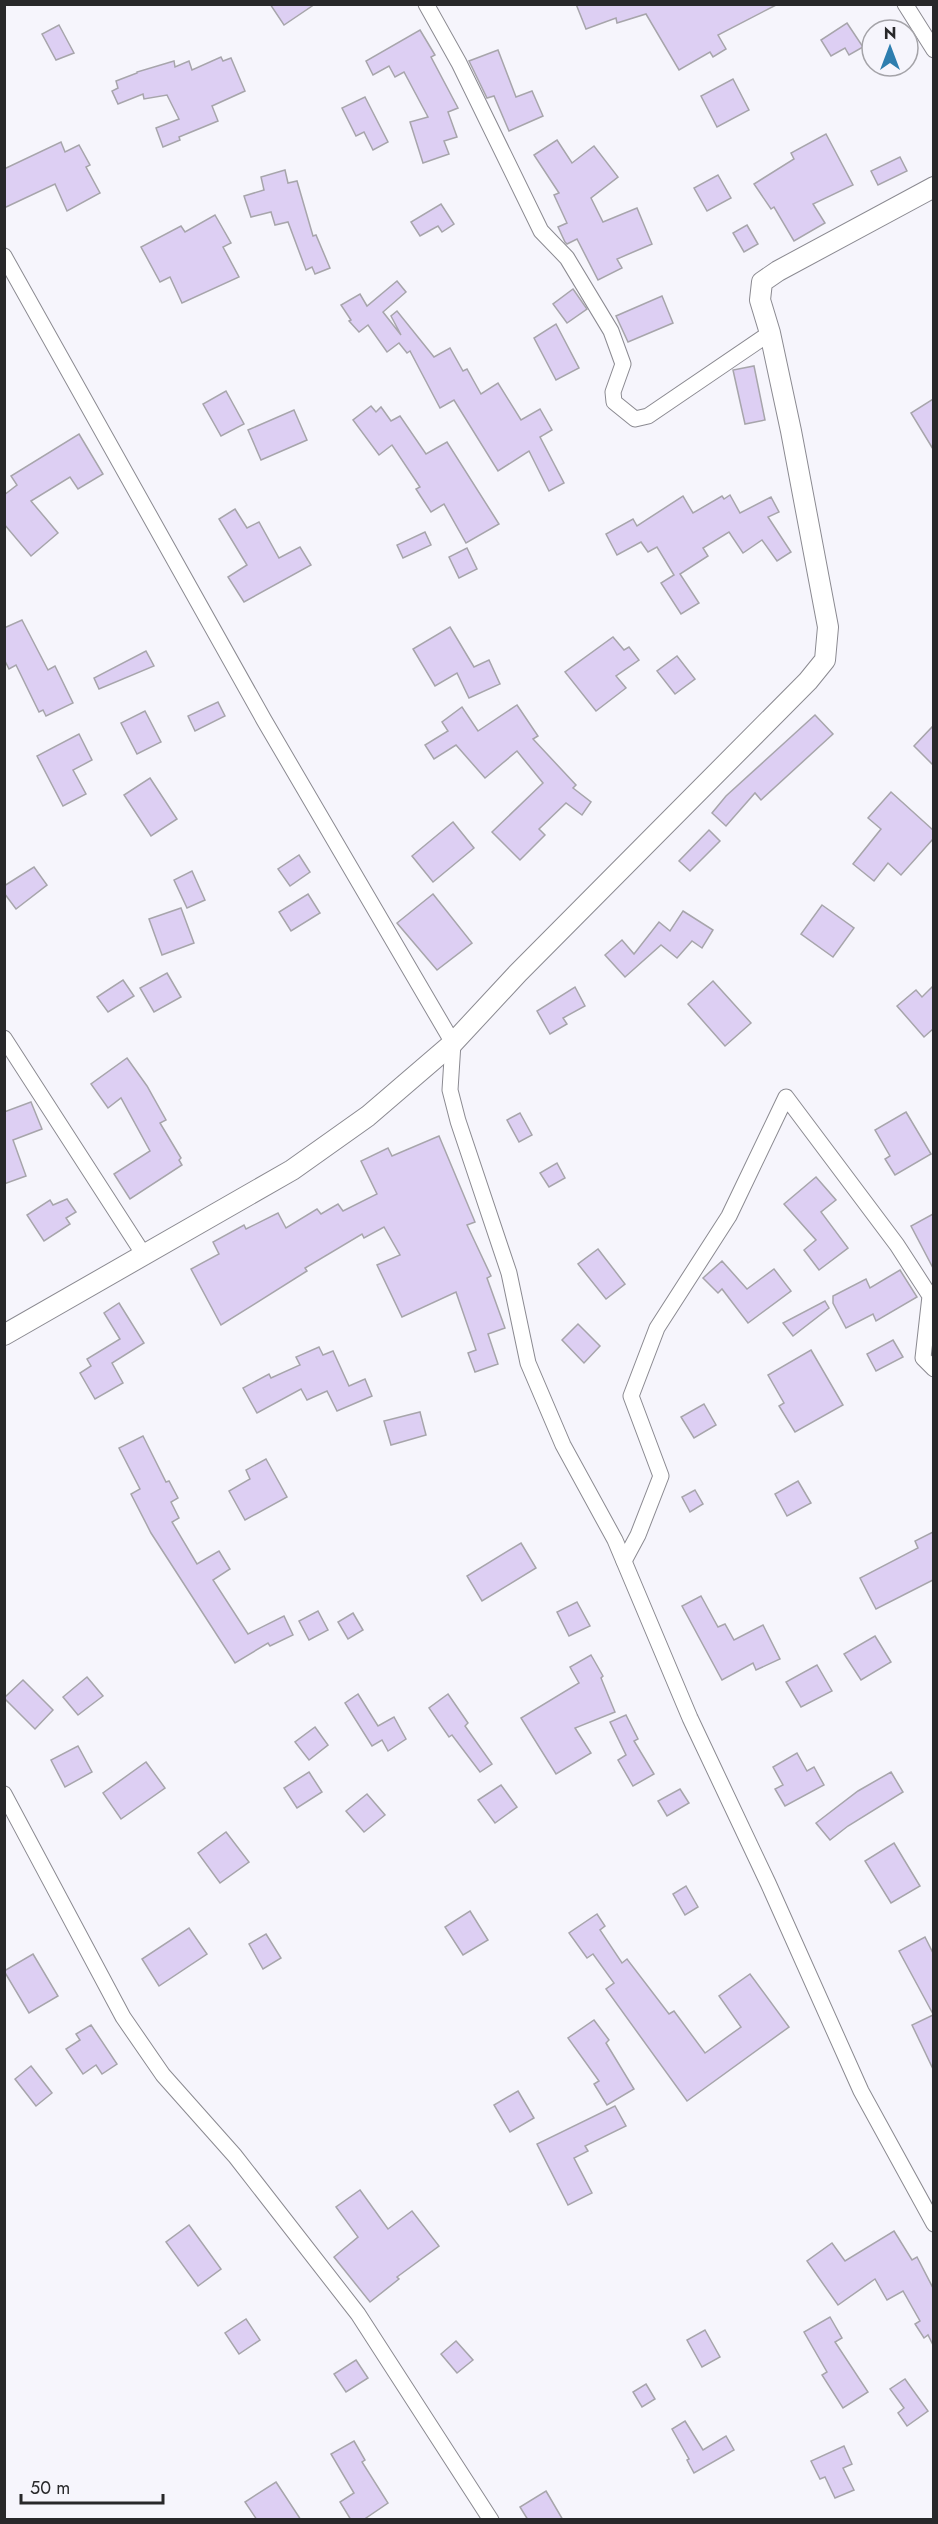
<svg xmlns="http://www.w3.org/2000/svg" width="938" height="2524" viewBox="0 0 938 2524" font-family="Jost,sans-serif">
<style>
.building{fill:#ddcff3;stroke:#a7a5ab;stroke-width:1.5}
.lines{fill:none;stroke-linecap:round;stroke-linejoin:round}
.minor-casing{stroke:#8b8a91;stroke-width:17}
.tertiary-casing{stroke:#8b8a91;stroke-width:22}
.minor{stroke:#fff;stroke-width:15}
.tertiary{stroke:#fff;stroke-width:20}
</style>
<rect width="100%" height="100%" fill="#f6f5fc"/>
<!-- building -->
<g class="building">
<polygon points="270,4 315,4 284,25"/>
<polygon points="576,4 778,4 718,35 726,49 713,57 710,52 679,70 646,14 617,23 616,18 586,29"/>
<polygon points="847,23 863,47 849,55 845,48 831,56 821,40"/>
<polygon points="59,25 74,53 56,60 42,34"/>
<polygon points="420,30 435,55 431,57 458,108 448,112 457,137 444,141 449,154 423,163 410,122 428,117 404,72 395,77 389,66 373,75 366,61"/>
<polygon points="498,50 516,97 532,91 543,116 509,131 494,96 487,98 469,61"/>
<polygon points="221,57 223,61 231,58 245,91 212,106 218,121 179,137 180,140 163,147 156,128 179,119 167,95 144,99 143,94 118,104 112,91 118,88 116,81 137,73 137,72 174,61 175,67 189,61 192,70"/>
<polygon points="733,79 749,110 717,127 701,96"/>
<polygon points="365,97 388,142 373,150 364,132 356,136 342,108"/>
<polygon points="826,134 853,185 813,204 825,223 794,241 774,207 771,209 754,184 794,159 791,153"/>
<polygon points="557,140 572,163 594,146 618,177 591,198 603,222 637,208 652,244 617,259 622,268 598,280 577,239 567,244 565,242 558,227 567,223 554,195 559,193 534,155"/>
<polygon points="61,142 65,152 79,145 90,165 86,167 100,193 67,211 55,184 4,208 4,169"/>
<polygon points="900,157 907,171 878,185 871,171"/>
<polygon points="285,170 288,183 297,181 313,236 316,235 330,268 315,274 312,267 306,270 288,222 275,225 271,212 251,217 244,196 264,190 261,177"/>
<polygon points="718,175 731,198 707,211 694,188"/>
<polygon points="441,204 454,224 442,232 438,226 420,236 411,222"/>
<polygon points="215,215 231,243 223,247 239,277 182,303 170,277 160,282 141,247 181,226 185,232"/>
<polygon points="747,225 758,244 744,252 733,233"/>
<polygon points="397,281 406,292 383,312 401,335 391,316 397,311 434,357 450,348 463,371 467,369 481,394 498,383 521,420 540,409 552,430 540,437 564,483 549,491 529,451 498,471 454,400 440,408 410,351 407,353 399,343 387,352 368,325 359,332 349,321 351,320 341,305 360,294 367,306"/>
<polygon points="573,289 587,309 567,323 553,304"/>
<polygon points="662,296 673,323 628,342 616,316"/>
<polygon points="556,324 579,368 556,380 534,338"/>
<polygon points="754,366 765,420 745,424 733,370"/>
<polygon points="226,391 244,424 221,436 203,404"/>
<polygon points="933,399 933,449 911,413"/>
<polygon points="371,406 376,412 381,407 391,421 400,416 426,454 447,442 499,524 466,543 444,504 431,512 416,489 420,487 392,445 379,455 353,420"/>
<polygon points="294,410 307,440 261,460 248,430"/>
<polygon points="79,434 103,474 78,489 70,477 31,501 58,533 31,556 4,524 4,495 17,485 11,476"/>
<polygon points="730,495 740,513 771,497 779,512 768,517 791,552 777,561 762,540 743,553 729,532 703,548 708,556 680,574 699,603 681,614 661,583 674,575 657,547 648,552 641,542 617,555 606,534 633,519 637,526 683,496 693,513 722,496 724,499"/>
<polygon points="235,509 247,528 259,522 279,558 300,547 311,565 244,602 228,577 247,565 219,519"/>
<polygon points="425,532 431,545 403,558 397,545"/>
<polygon points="467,548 477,569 459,578 449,557"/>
<polygon points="22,620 48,670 55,666 73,703 46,716 43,710 39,712 16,665 9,669 4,659 4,628"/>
<polygon points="450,627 474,667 489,660 500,684 469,698 457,673 435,686 413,649"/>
<polygon points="613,637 624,650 629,647 639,660 616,676 626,688 596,711 565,672"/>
<polygon points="146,651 154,666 99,689 94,678"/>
<polygon points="677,656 695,679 675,694 657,671"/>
<polygon points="218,702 225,716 195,731 188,716"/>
<polygon points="517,705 538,736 533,739 576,785 573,788 591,802 582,815 566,803 539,829 545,835 520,860 492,832 543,783 517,751 485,778 456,745 434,759 425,745 448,731 442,722 462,707 478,731"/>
<polygon points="145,711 161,742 137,754 121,723"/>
<polygon points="815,715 833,734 761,800 755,793 726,826 712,813 726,796"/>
<polygon points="933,726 933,765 914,746"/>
<polygon points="79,734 92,760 73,770 86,794 63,806 37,756"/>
<polygon points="150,778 177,819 151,836 124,795"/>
<polygon points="891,792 933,830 933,839 901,875 888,863 874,881 853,864 881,829 868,818"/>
<polygon points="453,822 474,848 433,882 412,856"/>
<polygon points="709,830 720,841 690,871 679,861"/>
<polygon points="299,855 310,872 290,886 278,869"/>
<polygon points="34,867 47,885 16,909 4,893 4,886"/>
<polygon points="192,871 205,900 187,908 174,880"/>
<polygon points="308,894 320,913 291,931 279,912"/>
<polygon points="433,894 472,943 437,970 397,923"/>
<polygon points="822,905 854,928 833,957 801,934"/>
<polygon points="181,908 194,943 162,955 149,919"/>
<polygon points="683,911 713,930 702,948 692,941 677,958 661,945 625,977 605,955 622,940 634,954 659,922 670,931"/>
<polygon points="167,973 181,997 154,1012 140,988"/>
<polygon points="123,980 134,996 108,1012 97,997"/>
<polygon points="713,981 751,1023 725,1046 688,1004"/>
<polygon points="933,986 933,1029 924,1037 897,1006 916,990 922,997"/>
<polygon points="575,987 585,1006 563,1018 567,1024 550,1034 537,1011"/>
<polygon points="127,1058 147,1086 166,1120 160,1123 181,1158 179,1160 182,1165 130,1199 114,1174 150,1151 121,1098 108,1108 91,1084"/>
<polygon points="31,1102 42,1129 13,1140 26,1176 4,1184 4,1112"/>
<polygon points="906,1112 931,1154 895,1175 885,1159 890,1156 875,1130"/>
<polygon points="520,1113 532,1135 519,1142 507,1120"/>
<polygon points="439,1136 475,1222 467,1225 491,1276 487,1278 505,1328 488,1334 498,1364 475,1372 468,1353 476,1350 456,1292 402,1317 377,1265 400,1255 384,1227 364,1238 362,1234 305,1268 307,1271 221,1325 191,1269 219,1254 213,1242 244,1225 246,1229 278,1213 286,1228 317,1209 321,1214 338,1204 343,1211 377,1194 361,1161 388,1148 392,1156"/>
<polygon points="557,1163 565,1178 549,1187 540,1173"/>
<polygon points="816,1177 836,1200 821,1212 848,1248 819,1270 804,1250 816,1240 784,1204"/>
<polygon points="67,1199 76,1212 66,1218 70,1224 44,1241 27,1215 50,1200 53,1205"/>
<polygon points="933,1214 933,1268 911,1226"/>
<polygon points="598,1249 625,1284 606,1299 578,1264"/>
<polygon points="722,1261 747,1289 774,1269 791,1291 748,1323 722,1289 718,1293 703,1278"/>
<polygon points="900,1270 917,1297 876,1321 873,1314 846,1328 833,1303 833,1296 866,1279 870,1288"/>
<polygon points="825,1301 829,1308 793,1336 783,1323"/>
<polygon points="119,1303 144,1343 112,1363 123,1383 95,1399 80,1373 91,1366 87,1359 120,1339 104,1313"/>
<polygon points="578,1324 600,1346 584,1363 562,1340"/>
<polygon points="893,1340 903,1357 876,1371 867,1354"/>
<polygon points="319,1347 323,1355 333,1351 349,1386 365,1379 372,1396 337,1411 327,1391 307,1400 301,1389 257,1413 243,1388 269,1374 271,1378 300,1365 296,1357"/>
<polygon points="811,1350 843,1405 795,1432 779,1406 784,1403 768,1375"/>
<polygon points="704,1404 716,1425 694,1438 681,1417"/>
<polygon points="420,1412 426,1435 391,1445 384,1421"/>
<polygon points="143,1436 166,1482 169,1481 178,1498 171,1502 179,1518 172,1522 197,1564 219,1551 230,1569 213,1580 248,1634 284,1616 293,1635 270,1646 268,1643 235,1663 151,1533 131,1494 140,1489 119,1448"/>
<polygon points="266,1459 287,1497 245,1520 229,1491 250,1479 246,1470"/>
<polygon points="798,1481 811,1503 787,1516 775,1494"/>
<polygon points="695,1490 703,1504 690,1512 682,1497"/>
<polygon points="933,1532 933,1580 876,1609 860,1578 918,1548 915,1541"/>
<polygon points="521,1543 536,1568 482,1601 467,1576"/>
<polygon points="701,1596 718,1627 725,1624 734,1640 763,1625 780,1659 756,1670 753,1663 722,1680 682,1606"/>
<polygon points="577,1602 590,1626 569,1636 557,1612"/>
<polygon points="318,1611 328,1630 309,1640 299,1621"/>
<polygon points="353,1613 363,1630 348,1639 338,1622"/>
<polygon points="875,1636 891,1662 861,1680 844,1654"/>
<polygon points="591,1655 603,1676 601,1678 615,1712 575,1728 591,1753 556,1774 521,1718 579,1683 570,1667"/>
<polygon points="817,1665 832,1691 801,1707 786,1682"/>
<polygon points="87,1677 103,1696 78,1715 63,1697"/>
<polygon points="23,1680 53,1710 35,1729 4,1698"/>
<polygon points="358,1694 378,1726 394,1717 406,1739 388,1751 382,1740 372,1746 345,1703"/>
<polygon points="448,1694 468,1723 465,1726 492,1764 480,1772 452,1735 449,1737 429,1708"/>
<polygon points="626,1715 638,1739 634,1741 654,1774 633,1786 618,1760 626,1755 610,1722"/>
<polygon points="315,1727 328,1745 309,1760 295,1742"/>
<polygon points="78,1746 92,1772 65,1787 51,1760"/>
<polygon points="797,1753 807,1771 814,1767 824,1785 785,1806 775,1789 783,1785 773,1767"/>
<polygon points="146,1762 165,1788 121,1819 103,1793"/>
<polygon points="309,1772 322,1792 297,1808 284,1788"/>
<polygon points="891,1772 903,1792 848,1826 830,1840 816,1823 858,1791"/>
<polygon points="501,1785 517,1807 495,1823 478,1800"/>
<polygon points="680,1789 689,1803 667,1816 658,1801"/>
<polygon points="367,1794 385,1815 364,1832 346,1811"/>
<polygon points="226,1832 249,1862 220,1883 198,1853"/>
<polygon points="894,1843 920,1886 891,1903 865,1861"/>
<polygon points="686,1886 698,1907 685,1915 673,1894"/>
<polygon points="470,1911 488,1940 463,1955 445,1927"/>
<polygon points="597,1914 605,1926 600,1930 622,1963 627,1959 669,2014 674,2011 705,2053 741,2027 719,1996 750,1974 789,2027 687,2101 606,1989 614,1983 593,1954 587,1958 569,1933"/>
<polygon points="189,1928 207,1954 159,1986 142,1959"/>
<polygon points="266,1934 281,1958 263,1969 249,1944"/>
<polygon points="925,1937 933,1953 933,2014 899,1951"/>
<polygon points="33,1954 58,1996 29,2013 4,1971"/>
<polygon points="933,2015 933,2069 912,2025"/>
<polygon points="594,2020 609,2040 606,2043 634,2089 607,2105 594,2084 599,2081 568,2038"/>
<polygon points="91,2025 117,2064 102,2074 96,2065 83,2074 66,2049 80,2040 76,2034"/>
<polygon points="31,2066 52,2093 36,2106 15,2079"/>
<polygon points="518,2091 534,2118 510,2132 494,2105"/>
<polygon points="615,2106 626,2126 585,2146 588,2151 574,2158 592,2193 568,2205 537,2144"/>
<polygon points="360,2190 388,2229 412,2211 439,2246 397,2277 399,2279 370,2302 334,2257 358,2237 336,2207"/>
<polygon points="189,2225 221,2269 198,2286 166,2242"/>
<polygon points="894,2231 912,2260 917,2257 933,2288 933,2345 928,2335 924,2338 915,2324 920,2321 903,2291 887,2300 875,2279 838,2305 807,2261 832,2243 845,2261"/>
<polygon points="830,2317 842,2338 835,2342 868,2392 843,2408 822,2375 827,2372 804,2332"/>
<polygon points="246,2319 260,2340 239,2354 225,2333"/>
<polygon points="705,2330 720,2357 702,2367 687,2340"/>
<polygon points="456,2341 473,2360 457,2373 441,2354"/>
<polygon points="356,2360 368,2378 346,2392 334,2374"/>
<polygon points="905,2379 928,2411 907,2426 898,2413 904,2408 890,2389"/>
<polygon points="646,2384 655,2399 642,2407 633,2392"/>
<polygon points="685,2421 703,2450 726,2436 734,2450 694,2473 687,2460 689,2459 672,2429"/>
<polygon points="354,2441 365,2460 362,2462 388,2503 363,2520 351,2520 340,2502 354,2493 331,2454"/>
<polygon points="844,2446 852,2464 843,2468 854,2490 835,2498 825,2477 820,2479 811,2461"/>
<polygon points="276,2482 301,2520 257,2520 245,2502"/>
<polygon points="546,2491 563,2520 528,2520 520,2507"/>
</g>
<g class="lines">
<defs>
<g id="minor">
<polyline points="426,4 459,63 541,231 567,258 611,331 623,364 613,392 614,402 635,419 648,416 770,333"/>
<polyline points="905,4 934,50"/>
<polyline points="4,256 264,720 453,1043 450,1090 458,1121 509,1273 528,1363 563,1445 615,1540 690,1718 768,1883 861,2091 934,2224"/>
<polyline points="4,1038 144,1255"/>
<polyline points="624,1561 638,1535 661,1476 631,1396 657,1328 729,1216 786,1097 897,1245 930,1296 923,1358 934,1369"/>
<polyline points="4,1794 123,2017 163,2075 235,2156 358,2314 491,2520"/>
</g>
<polyline id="tertiary" points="4,1335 292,1170 368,1116 453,1043 518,973 808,681 825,660 828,627 791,431 770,333 760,300 762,282 778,271 934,187"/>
</defs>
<!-- minor casing -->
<use href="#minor" class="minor-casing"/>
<!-- tertiary casing -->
<use href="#tertiary" class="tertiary-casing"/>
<!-- minor -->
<use href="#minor" class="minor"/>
<!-- tertiary -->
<use href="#tertiary" class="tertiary"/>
</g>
<!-- border -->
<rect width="938" height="2524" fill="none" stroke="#28282a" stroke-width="12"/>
<!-- north arrow -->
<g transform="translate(890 48)"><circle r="28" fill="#f6f5fc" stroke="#a4a3a8" stroke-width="1.5"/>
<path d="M0-4.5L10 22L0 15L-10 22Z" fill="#2e7eaf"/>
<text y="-9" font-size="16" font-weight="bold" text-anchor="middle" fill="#28282a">N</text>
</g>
<!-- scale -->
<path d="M21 2494v9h142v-9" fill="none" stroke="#28282a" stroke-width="3"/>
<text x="30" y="2494" font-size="18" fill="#28282a" stroke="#f6f5fc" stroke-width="4.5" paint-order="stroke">50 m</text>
</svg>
